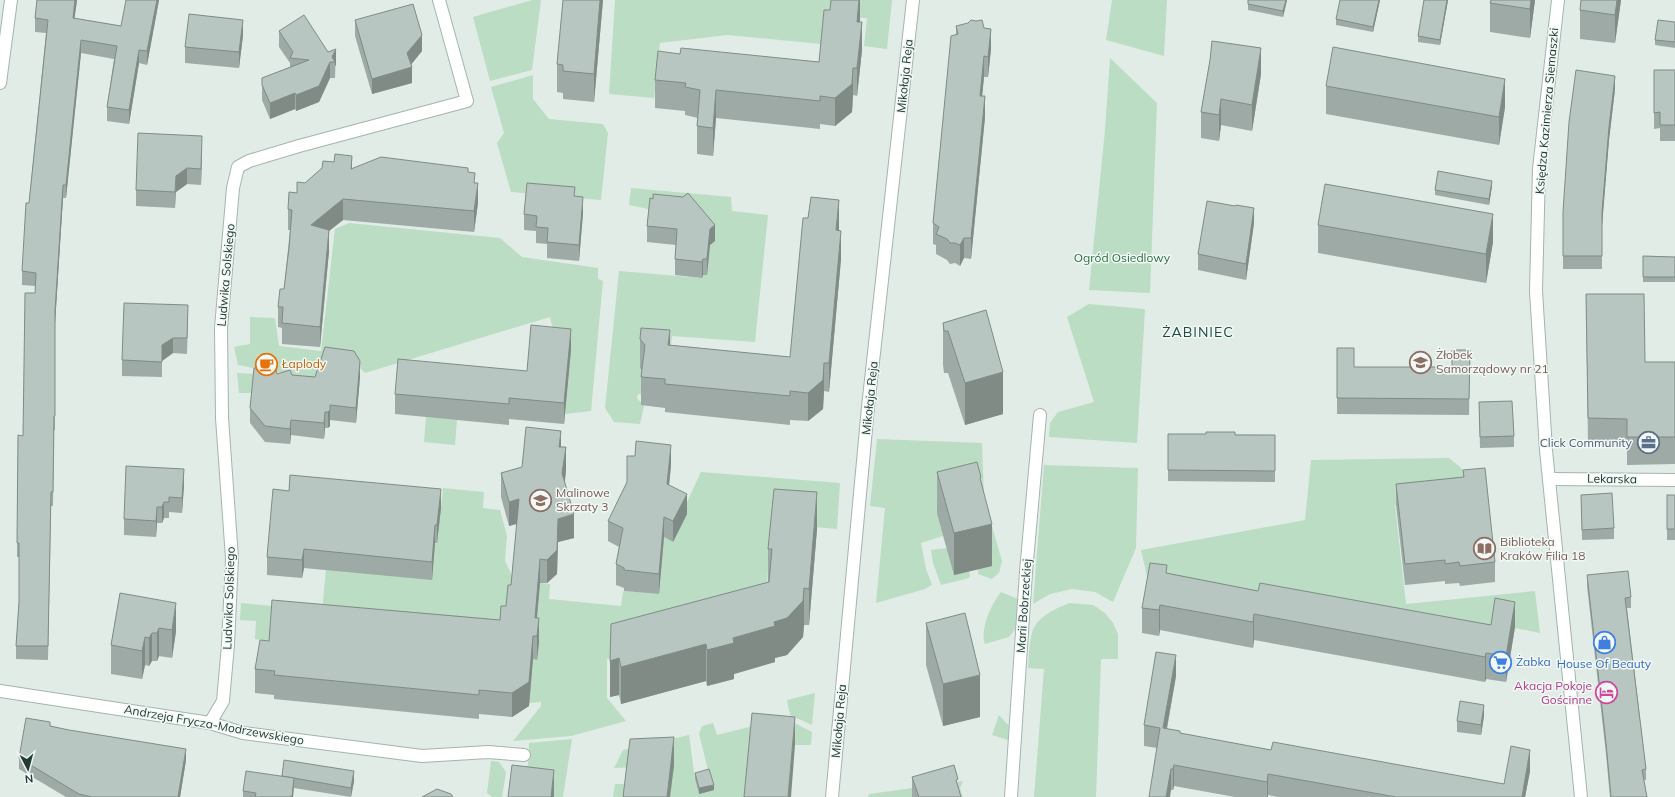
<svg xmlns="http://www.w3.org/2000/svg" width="1675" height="797" viewBox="0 0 1675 797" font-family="Mulish,sans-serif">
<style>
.green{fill:#baddc3}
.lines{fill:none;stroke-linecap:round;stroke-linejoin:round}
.minor-casing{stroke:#a4b4ae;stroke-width:14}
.minor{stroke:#fff;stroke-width:12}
.wall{fill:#9daaa5}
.shaded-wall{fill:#808b86}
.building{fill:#b7c6c0;stroke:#808b86}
.labels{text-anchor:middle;stroke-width:3;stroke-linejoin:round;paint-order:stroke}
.street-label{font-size:12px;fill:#223c35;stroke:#f2f8f5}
.park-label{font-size:12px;fill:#2c7347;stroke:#f2f8f5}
.education-label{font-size:12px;fill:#785e54;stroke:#f2f8f5;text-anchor:start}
.food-label{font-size:12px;fill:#c56008;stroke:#f2f8f5;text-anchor:start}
.service-label{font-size:12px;fill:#4e5e75;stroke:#f2f8f5;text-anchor:end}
.shop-label{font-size:12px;fill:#366cbe;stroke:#f2f8f5;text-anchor:start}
.hotel-label{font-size:12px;fill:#b23c85;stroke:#f2f8f5;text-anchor:end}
.quarter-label{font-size:14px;letter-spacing:1px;fill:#1e4e42;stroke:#f2f8f5}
</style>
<rect width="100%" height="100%" fill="#e1ece7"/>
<!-- green -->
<g class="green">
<polygon points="532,0 541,0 532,70 490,81 473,17"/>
<polygon points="615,0 892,0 887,49 864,46 867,18 849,17 821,44 727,35 660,43 654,98 609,94"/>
<polygon points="1112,0 1167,0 1164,56 1106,40"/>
<polygon points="1110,58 1157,103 1150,293 1089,290 1105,130"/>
<polygon points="533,75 533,99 549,119 603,124 608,133 601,200 511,192 497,143 504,133 491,87"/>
<polygon points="631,188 731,197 732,211 768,215 755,342 672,336 670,359 645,373 643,394 638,394 637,398 644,406 640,424 614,422 605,408 619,271 702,278 703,275 707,275 710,245 715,241 653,210 629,205"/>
<polygon points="349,223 500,238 522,257 598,268 598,279 603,281 591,411 565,414 571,350 553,330 550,317 365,373 356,364 319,376 298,379 275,371 275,356 258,355 255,362 258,369 238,365 234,347 250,344 250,317 275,318 279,346 321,351 335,229"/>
<polygon points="1089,304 1145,309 1137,443 1049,437 1050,423 1058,412 1094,402 1067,317"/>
<polygon points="237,373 274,375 253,383 251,393 239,393"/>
<polygon points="426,417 457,420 455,445 424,442"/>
<polygon points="877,439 982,443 984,498 1002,561 999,573 992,579 978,574 978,569 992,566 937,514 943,536 921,543 926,569 932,585 925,589 876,603 885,508 870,506"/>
<polygon points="1449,458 1485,488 1464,498 1395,505 1406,604 1535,591 1540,633 1495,624 1491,649 1150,589 1141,550 1305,520 1311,460"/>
<polygon points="1044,465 1138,468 1136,548 1113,602 1095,592 1072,589 1050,594 1033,604"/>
<polygon points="701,472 840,483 837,529 771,523 765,616 607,659 607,698 626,721 571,736 513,741 541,706 541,702 529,703 533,659 537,660 501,630 270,641 255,639 256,621 240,620 241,603 322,611 326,570 437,543 443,488 484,492 483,508 500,510 507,536 505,561 514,580 550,584 549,599 621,606 623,591 659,594 664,537 673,542 687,502"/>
<polygon points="947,548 969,571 970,576 969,578 941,585 933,563 931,550"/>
<path d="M1001,592L1018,599L1017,614L1018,626L1009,637L985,644C980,628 991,605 1001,592Z"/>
<path d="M1070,603L1093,605L1105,613L1113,623L1118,634V659H1101L1096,797H1034L1044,669L1028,668C1029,657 1029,644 1032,633C1036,617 1056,608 1070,603Z"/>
<polygon points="815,693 812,725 790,715 787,700"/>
<polygon points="999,715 1009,726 1008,740 992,735"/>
<polygon points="785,718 812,732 811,745 787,745 747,797 670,797 673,766 614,768 623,750 689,735 695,779 699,794 713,790 699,734 702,726 713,723 717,735"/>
<polygon points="572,739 563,797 540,797 517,773 528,765 529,743"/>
<polygon points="491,761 499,762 506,772 502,797 492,797 487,793"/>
<polygon points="963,781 960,788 963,797 868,797 869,794"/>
<polygon points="615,784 628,784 627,797 613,797"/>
</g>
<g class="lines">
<defs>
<g id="minor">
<polyline points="1558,0 1539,169 1536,291 1546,450 1581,797"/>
<polyline points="0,83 11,0"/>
<polyline points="1549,479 1675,480"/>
<polyline points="0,691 210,723 243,733 422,756 488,752 524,755"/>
<polyline points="210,723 223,701 228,645 232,558 222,418 221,328 233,188 238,167 249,161 299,146 467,101 439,0"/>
<polyline points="832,797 868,407 913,0"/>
<polyline points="1011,797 1026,572 1040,415"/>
</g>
</defs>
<!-- minor casing -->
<use href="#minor" class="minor-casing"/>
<!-- minor -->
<use href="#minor" class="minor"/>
</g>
<!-- wall -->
<g class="wall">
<polygon points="37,0 77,0 74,18 121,26 159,0 147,65 139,63 129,124 107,121 107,107 114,59 81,53 66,198 63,198 55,324 55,430 54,430 53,506 51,506 48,660 16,659 16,646 19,602 19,557 17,557 18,435 23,436 36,286 22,285 22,271 46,33 35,32 35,18"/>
<polygon points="603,0 594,102 563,99 563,93 557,92 557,64"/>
<polygon points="860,0 860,22 862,50 857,96 853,95 852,112 835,126 820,124 820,129 716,118 713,156 697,154 697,126 698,118 685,115 685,111 655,108 655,80 680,54 819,62 830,10"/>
<polygon points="1248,0 1287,0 1283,17 1248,10"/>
<polygon points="1380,0 1373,32 1336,25 1336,19"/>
<polygon points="1424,0 1448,0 1440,45 1418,42 1418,36"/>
<polygon points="1535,0 1530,38 1490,32 1490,3"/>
<polygon points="1621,0 1615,43 1580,39 1580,10"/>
<polygon points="355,20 422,51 411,65 412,83 372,94 355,36"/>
<polygon points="1675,22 1675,48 1655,45 1655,40"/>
<polygon points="956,26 984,28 991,49 988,77 984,77 982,96 985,117 971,259 964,258 960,266 955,263 950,264 947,260 936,254 936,245 933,244 933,223 956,35"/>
<polygon points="279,31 328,52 336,49 335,78 330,78 319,102 296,111 295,109 270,119 262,100 262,78 290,67 290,63 279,47"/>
<polygon points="243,35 239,68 185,63 185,47"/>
<polygon points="1210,60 1261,74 1252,131 1221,125 1219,141 1201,138 1201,112"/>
<polygon points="1654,70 1675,70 1675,141 1660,141 1660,128 1654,129"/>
<polygon points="1326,86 1505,107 1499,145 1326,114"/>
<polygon points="1615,89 1609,140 1602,225 1602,269 1563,269 1563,212"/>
<polygon points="202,151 201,185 187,184 176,192 175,208 136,206 136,190"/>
<polygon points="352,168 468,172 475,183 478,203 474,232 343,220 329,231 329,251 320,347 282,344 282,328 278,327 278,307 284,289 290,230 288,230 288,209 297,193 305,183"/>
<polygon points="1492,186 1489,205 1435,195 1435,190"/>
<polygon points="575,196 583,213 579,261 547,258 547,244 536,243 536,231 524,230 524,214"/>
<polygon points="650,198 715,241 710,245 707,275 703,275 702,278 675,275 675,259 676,245 647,242 647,226"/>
<polygon points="1254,223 1246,280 1198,270 1198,254"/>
<polygon points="1318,225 1493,242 1486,283 1318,253"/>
<polygon points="839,231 841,259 829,392 824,391 823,409 808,421 790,420 790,425 665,412 665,408 641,405 641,377 642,370 640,368 640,339 670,345 790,357"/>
<polygon points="1643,256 1675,257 1675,282 1643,282"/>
<polygon points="1586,294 1645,362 1675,362 1675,464 1627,465 1627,446 1588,446"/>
<polygon points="986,310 1003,414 965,425 948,373 944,373 943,365 943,323"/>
<polygon points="188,320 187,354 173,353 162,361 162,377 122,376 122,360"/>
<polygon points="1337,348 1354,367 1452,367 1470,350 1469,415 1337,414"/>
<polygon points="571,350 564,424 509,419 509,425 395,414 395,394 527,371"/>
<polygon points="277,374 292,375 315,377 360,377 356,423 330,420 330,426 328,428 325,428 324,439 291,435 290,444 265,442 250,423 250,408"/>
<polygon points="1479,402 1514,436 1514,447 1480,448"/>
<polygon points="1168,434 1275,435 1275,482 1168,481"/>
<polygon points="561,447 566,471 565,482 574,538 558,542 557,574 547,583 540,583 537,618 539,642 537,660 533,659 529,706 512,717 479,714 479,719 274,699 274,695 255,693 255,669 269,641 500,620 506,606 511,585 517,524 509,526 501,497 501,473 522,467"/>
<polygon points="671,465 669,485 687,514 673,542 664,537 659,594 624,591 624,588 616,585 616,564 619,547 608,541 608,521"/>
<polygon points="1463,470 1495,562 1495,582 1460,586 1459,583 1445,584 1445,581 1405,585 1396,505 1396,484 1463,477"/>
<polygon points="937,472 981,484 992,566 954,575 937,514"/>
<polygon points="184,485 182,513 169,512 169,518 164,518 162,523 157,523 156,537 124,535 124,519"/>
<polygon points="1581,495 1614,528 1614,539 1582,540"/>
<rect x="1667" y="495" width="8" height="45"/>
<polygon points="441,508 437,543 435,543 432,580 304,568 302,578 267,575 267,557"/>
<polygon points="817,529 809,625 804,625 803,637 787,655 775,658 775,662 734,674 734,679 707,686 706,681 621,704 619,695 610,697 610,661 768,582 768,549"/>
<polygon points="1167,573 1258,591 1491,625 1515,627 1506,682 1486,679 1485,682 1254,640 1253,648 1160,630 1159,636 1142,633 1142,608"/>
<polygon points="1587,575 1631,597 1631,608 1627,608 1646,769 1646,780 1644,780 1647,797 1610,797 1606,754 1587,586"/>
<polygon points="120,593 176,631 172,658 159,656 157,661 152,661 149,666 145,665 142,679 111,674 111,645"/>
<polygon points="926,623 980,717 943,726 926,665"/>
<polygon points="1176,676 1167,729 1180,734 1271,750 1504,784 1530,771 1525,797 1278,797 1268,795 1268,797 1235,797 1174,786 1173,790 1171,790 1157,748 1144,746 1144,725"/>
<polygon points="1484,716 1481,735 1457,732 1457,721"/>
<polygon points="50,726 186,760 180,797 66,797 19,769 19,758"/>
<polygon points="695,773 714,790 699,794 695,779"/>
<polygon points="282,776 354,781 351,797 294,788 293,797 243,797 243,791"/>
<polygon points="912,777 958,785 961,797 912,797"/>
</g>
<!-- shaded-wall -->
<g class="shaded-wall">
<polygon points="75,0 77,0 73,31 73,18"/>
<polygon points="157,0 159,0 147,65 147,51"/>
<polygon points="600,0 603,0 594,102 594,74"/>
<polygon points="859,0 860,0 860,20 857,49 857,22"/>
<polygon points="1286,0 1287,0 1283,17 1283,11"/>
<polygon points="1379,0 1380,0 1373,32 1373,27"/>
<polygon points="1447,0 1448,0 1440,45 1440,40"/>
<polygon points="1531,0 1535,0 1530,38 1530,9"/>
<polygon points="1617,0 1621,0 1615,43 1615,15"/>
<polygon points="243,20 243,35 239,68 239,52"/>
<polygon points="862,22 862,50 857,96 857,68"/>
<polygon points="991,29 991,49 988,77 988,57"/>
<polygon points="422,35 422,51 408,68 412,67 412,83 372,94 372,79 407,53"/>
<polygon points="81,40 81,53 66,198 66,185"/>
<polygon points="1261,48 1261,74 1252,131 1252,105"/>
<polygon points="336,49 336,65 335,66 335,62 332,57"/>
<polygon points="139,50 139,63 129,124 129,110"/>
<polygon points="984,56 984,77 980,116 980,96"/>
<polygon points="330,62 330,78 319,102 296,111 296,95"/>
<polygon points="853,68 853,95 852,112 835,126 835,98"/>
<polygon points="1615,76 1615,89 1609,140 1602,226 1602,212 1609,127"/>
<polygon points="1505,79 1505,107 1499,145 1499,117"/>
<polygon points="716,90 716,118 713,156 713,128"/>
<polygon points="295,93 295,109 270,119 270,103"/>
<polygon points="985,96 985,117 971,259 971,238"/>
<polygon points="1221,99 1221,125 1219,141 1219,115"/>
<polygon points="202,136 202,151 201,185 201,169"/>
<polygon points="352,156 352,177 351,169"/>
<polygon points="187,168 187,184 176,192 175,208 176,176"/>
<polygon points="1492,181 1492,186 1489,205 1489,199"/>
<polygon points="478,183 478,203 474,232 474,211"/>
<polygon points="63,185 63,198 55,324 55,430 55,311"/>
<polygon points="583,197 583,213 579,261 579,245"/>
<polygon points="343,199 343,220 329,231 329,251 320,347 320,327 311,225"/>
<polygon points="839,200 839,229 836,259 836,230"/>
<polygon points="1254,208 1254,223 1246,280 1246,264"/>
<polygon points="1493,214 1493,242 1486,283 1486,254"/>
<polygon points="715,225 715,241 710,245 707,275 707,259 710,229"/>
<polygon points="841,231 841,259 829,392 829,363"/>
<polygon points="964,238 964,258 960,266 960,245"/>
<polygon points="703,259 703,275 702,278 702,262"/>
<polygon points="571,329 571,350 564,424 564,403"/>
<polygon points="670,330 670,359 668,345"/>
<polygon points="173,338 173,353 162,361 162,377 162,345"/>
<polygon points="360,361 360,377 356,423 356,408"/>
<polygon points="824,363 824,391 823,409 808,421 808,393"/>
<polygon points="1003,372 1003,414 965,425 965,383"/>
<polygon points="330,405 330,426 328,428 328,412"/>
<polygon points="325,412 325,428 324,439 324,423"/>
<polygon points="291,420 291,435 290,444 290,429"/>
<polygon points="561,431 561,455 559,447"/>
<polygon points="671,445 671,465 667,505 667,484"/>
<polygon points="566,447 566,471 562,497 562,473"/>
<polygon points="184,469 184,485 182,513 182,498"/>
<polygon points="441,489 441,508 437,543 437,525"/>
<polygon points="817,492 817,529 809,625 809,589"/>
<polygon points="687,494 687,514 673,542 673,521"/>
<polygon points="519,499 519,523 509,526 509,502"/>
<polygon points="164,502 164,518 162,523 162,507"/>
<polygon points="157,507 157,523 156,537 156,521"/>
<polygon points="574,514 574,538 558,542 557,574 547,583 547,560 558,519"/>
<polygon points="664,517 664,537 659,594 659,574"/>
<polygon points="992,524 992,566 954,575 954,533"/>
<polygon points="435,525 435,543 432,580 432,562"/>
<polygon points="304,549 304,568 302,578 302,560"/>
<polygon points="540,559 540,583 535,636 535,618"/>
<polygon points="804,588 804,625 803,637 787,655 775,658 775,662 734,674 734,679 707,686 707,650 733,638 774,622"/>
<polygon points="1515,602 1515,627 1506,682 1506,656"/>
<polygon points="176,603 176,631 172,658 172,630"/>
<polygon points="1160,605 1160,630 1159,636 1159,610"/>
<polygon points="1254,614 1254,640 1253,648 1253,622"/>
<polygon points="539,618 539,642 537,660 537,636"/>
<polygon points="159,628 159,656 157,661 157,633"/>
<polygon points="152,633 152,661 149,666 149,638"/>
<polygon points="533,636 533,659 529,706 512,717 512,693"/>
<polygon points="145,637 145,665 142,679 142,651"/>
<polygon points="706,644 706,681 621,704 621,667"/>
<polygon points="1486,653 1486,679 1485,682 1485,657"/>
<polygon points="1176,655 1176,676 1163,749 1163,728"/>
<polygon points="619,658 619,695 610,697 610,661"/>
<polygon points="980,675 980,717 943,726 943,684"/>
<polygon points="1484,705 1484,716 1481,735 1481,725"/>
<polygon points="795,717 795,745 791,797 788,797"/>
<polygon points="674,737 674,766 670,797 667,797"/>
<polygon points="186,749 186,760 180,797 178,797"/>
<polygon points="1530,750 1530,771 1525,797 1522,797"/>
<polygon points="1174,765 1174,786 1173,790 1173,769"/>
<polygon points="1171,769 1171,790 1170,797 1166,797"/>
<polygon points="554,770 554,797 551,797"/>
<polygon points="354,771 354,781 351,797 351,788"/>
<polygon points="1268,774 1268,797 1267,797 1267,782"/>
<polygon points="294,778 293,797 289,797"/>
<polygon points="714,785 714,790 699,794 699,788"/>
</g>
<!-- building -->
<g class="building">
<polygon points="37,0 75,0 73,18 121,26 126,0 157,0 147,51 139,50 129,110 107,107 117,46 81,40 66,185 63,185 55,311 55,416 54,416 53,492 51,492 48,646 16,646 19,602 19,543 17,543 18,435 23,436 25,293 35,293 36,273 22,271 26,203 29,203 48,20 35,18"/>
<polygon points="563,0 600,0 594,74 563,71 563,65 557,64"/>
<polygon points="831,0 859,0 857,22 862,22 857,68 853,68 852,84 835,98 820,96 820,101 716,90 713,128 697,126 700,90 685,87 686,83 655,80 658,51 680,54 681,48 819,62 824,10 830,10"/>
<polygon points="1248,0 1286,0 1283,11 1248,4"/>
<polygon points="1340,0 1379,0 1373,27 1336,19"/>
<polygon points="1424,0 1447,0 1440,40 1418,36"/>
<polygon points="1491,0 1531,0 1530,9 1490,3"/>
<polygon points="1581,0 1617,0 1615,15 1580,10"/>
<polygon points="413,4 422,35 407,53 412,67 372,79 355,20"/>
<polygon points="189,14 243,20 239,52 185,47"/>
<polygon points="304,15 328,52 336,49 332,57 335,62 330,62 319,86 296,95 295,93 270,103 262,85 262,78 309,60 290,58 293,52 279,31"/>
<polygon points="971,20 976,21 982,20 984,28 991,29 988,57 984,56 980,96 985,96 971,238 964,238 960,245 955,243 950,243 947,239 936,234 939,227 933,223 951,36 958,34 956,26 968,23"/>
<polygon points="1658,20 1675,22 1675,42 1655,40"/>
<polygon points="1212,41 1261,48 1252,105 1221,99 1219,115 1201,112 1210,60"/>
<polygon points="1333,47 1505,79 1499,117 1326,86"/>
<polygon points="1576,70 1615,76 1609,127 1602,212 1602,256 1563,256 1563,212 1569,122"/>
<polygon points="1654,70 1675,70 1675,125 1660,125 1660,112 1654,113"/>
<polygon points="138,133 202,136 201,169 187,168 176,176 175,192 136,190"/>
<polygon points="335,154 352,156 351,169 381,157 468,168 468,172 475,173 474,183 478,183 474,211 343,199 311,225 329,230 320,327 282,323 283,307 278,307 280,289 284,289 289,248 292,210 288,209 289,192 297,193 297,182 305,183 322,168 323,161 334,162"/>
<polygon points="1438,171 1492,181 1489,199 1435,190"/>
<polygon points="527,183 575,187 574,196 583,197 579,245 547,242 548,228 536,227 537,216 524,214"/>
<polygon points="1325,184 1493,214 1486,254 1318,225"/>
<polygon points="688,193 715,225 710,229 707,259 703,259 702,262 675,259 677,229 647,226 650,198 653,199 653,194 683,197"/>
<polygon points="811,197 839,200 836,230 841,231 829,363 824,363 823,380 808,393 790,391 790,396 665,384 665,379 641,377 645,345 640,339 641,328 670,330 668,345 790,357 803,218 808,218"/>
<polygon points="1207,201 1235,206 1236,205 1254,208 1246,264 1198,254"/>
<polygon points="1643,256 1675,257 1675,277 1643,277"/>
<polygon points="1586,294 1644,294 1645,362 1675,362 1675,437 1627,437 1627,419 1588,418"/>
<polygon points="124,303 188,305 187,338 173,338 162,345 162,362 122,360"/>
<polygon points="986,310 1003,372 965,383 948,331 944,331 943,323"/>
<polygon points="531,325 571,329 564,403 509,398 509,404 395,394 398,359 527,371"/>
<polygon points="325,347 354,351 360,361 356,408 330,405 330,410 328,412 325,412 324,423 291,420 290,429 265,426 250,408 254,368 276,370 277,374 290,370 292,375 315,377"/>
<polygon points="1337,348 1354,348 1354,367 1452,367 1452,350 1470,350 1469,399 1337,398"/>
<polygon points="1512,401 1514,436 1480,437 1479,402"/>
<polygon points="526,427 561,431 559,447 566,447 562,473 574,514 558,519 557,550 547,560 540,559 535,618 539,618 537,636 533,636 529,682 512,693 479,690 479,695 274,675 275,671 255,669 260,640 269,641 272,600 500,620 501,606 506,606 508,585 511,585 519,499 509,502 501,473 522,467"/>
<polygon points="1206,432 1235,432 1235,435 1275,435 1275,471 1168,470 1168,434 1206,434"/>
<polygon points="636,441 671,445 667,484 687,494 673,521 664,517 659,574 624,570 624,568 616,564 623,528 608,521 627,482 627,456 635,456"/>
<polygon points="977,462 981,477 980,478 992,524 954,533 937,472"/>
<polygon points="126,466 184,469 182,498 169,497 169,502 164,502 162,507 157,507 156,521 124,519"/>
<polygon points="1485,468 1495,562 1460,566 1459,562 1445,564 1445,560 1405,564 1396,484 1464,477 1463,470"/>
<polygon points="290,475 441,489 437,525 435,525 432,562 304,549 302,560 267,557 273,489 289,491"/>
<polygon points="774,489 817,492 809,589 804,588 803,601 787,618 774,622 775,626 733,638 734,643 707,650 706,644 621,667 619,658 610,661 611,624 769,582 772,549 768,549"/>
<polygon points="1612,493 1614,528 1582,530 1581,495"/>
<rect x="1667" y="495" width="8" height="34"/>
<polygon points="1150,563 1167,565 1166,573 1258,591 1260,583 1491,625 1495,598 1515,602 1506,656 1486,653 1485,657 1254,614 1253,622 1160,605 1159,610 1142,608"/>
<polygon points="1628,571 1631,597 1625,598 1646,769 1642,770 1647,797 1611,797 1606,743 1587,575"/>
<polygon points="120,593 176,603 172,630 159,628 157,633 152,633 149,638 145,637 142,651 111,645"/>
<polygon points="965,613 980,675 943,684 926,623"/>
<polygon points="1156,652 1176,655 1163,728 1180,731 1180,733 1271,750 1273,742 1504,784 1511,746 1530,750 1522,797 1396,797 1268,774 1267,782 1174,765 1173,769 1171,769 1166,797 1149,797 1160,728 1144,725"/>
<polygon points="1460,701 1484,705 1481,725 1457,721"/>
<polygon points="752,713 795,717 788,797 744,797"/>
<polygon points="26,718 50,722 50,726 69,730 186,749 178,797 92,797 79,794 19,758"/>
<polygon points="674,737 667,797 623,797 630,739"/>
<polygon points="284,760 354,771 351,788 282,776"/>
<polygon points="512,765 554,770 551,797 508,797"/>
<polygon points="954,765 958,779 956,780 961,797 919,797 912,777"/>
<polygon points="709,769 714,785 699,788 695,773"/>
<polygon points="246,771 294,778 292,796 289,797 255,797 256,793 243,791"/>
<polygon points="437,789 451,794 453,797 422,797"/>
</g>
<!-- icons -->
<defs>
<symbol id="school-ring" viewBox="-11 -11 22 22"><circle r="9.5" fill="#f2f8f5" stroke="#8d6e63" stroke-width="1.5"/><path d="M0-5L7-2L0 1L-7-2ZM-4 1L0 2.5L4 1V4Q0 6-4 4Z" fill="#8d6e63"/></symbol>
<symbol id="cafe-ring" viewBox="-11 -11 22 22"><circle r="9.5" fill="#f2f8f5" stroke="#e8710a" stroke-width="1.5"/><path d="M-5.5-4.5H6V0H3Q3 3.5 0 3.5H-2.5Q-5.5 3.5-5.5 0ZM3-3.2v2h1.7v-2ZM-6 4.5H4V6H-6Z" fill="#e8710a"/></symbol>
<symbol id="office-ring" viewBox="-11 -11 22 22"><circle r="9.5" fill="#f2f8f5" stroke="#5c6f8a" stroke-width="1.5"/><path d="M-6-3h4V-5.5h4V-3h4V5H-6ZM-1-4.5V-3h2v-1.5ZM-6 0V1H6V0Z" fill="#5c6f8a"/></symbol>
<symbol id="library-ring" viewBox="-11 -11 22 22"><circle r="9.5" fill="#f2f8f5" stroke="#8d6e63" stroke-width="1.5"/><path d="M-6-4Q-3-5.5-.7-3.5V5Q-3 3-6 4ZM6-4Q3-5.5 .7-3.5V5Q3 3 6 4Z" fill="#8d6e63"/></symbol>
<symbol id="shop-ring" viewBox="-11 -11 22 22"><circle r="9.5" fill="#f2f8f5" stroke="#3f7fe0" stroke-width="1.5"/><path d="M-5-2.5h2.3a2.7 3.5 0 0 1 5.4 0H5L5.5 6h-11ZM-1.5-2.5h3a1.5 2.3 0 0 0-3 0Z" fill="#3f7fe0"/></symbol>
<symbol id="supermarket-ring" viewBox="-11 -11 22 22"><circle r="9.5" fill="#f2f8f5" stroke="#3f7fe0" stroke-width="1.5"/><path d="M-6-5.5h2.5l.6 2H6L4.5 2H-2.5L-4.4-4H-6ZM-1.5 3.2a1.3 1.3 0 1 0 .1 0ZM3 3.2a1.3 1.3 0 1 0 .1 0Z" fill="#3f7fe0"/></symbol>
<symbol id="hotel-ring" viewBox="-11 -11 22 22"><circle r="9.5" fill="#f2f8f5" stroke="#d1479c" stroke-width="1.5"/><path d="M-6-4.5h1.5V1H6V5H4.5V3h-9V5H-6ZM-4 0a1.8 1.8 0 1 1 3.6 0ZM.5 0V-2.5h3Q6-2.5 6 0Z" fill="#d1479c"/></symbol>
</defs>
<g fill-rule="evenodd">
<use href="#school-ring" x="1408" y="350" width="25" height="25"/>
<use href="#cafe-ring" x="254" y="352" width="25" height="25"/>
<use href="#office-ring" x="1636" y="430" width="25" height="25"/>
<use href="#school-ring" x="528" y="488" width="25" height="25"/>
<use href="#library-ring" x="1472" y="536" width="25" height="25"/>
<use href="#shop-ring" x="1592" y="630" width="25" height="25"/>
<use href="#supermarket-ring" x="1488" y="650" width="25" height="25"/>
<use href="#hotel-ring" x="1594" y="680" width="25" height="25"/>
</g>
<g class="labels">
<!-- street labels -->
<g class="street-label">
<text transform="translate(905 76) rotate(-84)" y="4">Mikołaja Reja</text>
<text transform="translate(1547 111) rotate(-85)" y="4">Księdza Kazimierza Siemaszki</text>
<text transform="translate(226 275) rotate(-85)" y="4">Ludwika Solskiego</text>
<text transform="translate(870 398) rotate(-84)" y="4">Mikołaja Reja</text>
<text transform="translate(1612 479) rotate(1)" y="4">Lekarska</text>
<text transform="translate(229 598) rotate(-88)" y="4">Ludwika Solskiego</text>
<text transform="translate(1024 606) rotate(-86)" y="4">Marii Bobrzeckiej</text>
<text transform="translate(839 721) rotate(-85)" y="4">Mikołaja Reja</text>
<text transform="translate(214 725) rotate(10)" y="4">Andrzeja Frycza-Modrzewskiego</text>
</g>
<!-- park labels -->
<g class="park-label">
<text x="1122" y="262">Ogród Osiedlowy</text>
</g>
<!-- education labels -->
<g class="education-label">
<text x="1436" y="359">Żłobek<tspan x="1436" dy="14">Samorządowy nr 21</tspan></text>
<text x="556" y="497">Malinowe<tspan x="556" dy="14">Skrzaty 3</tspan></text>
<text x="1500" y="546">Biblioteka<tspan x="1500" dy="14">Kraków Filia 18</tspan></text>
</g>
<!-- food labels -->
<g class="food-label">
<text x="282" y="368">Łaplody</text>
</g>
<!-- service labels -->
<g class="service-label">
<text x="1632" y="447">Click Community</text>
</g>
<!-- shop labels -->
<g class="shop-label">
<text x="1516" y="666">Żabka</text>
<text x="1604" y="668" text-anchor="middle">House Of Beauty</text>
</g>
<!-- hotel labels -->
<g class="hotel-label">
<text x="1592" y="690">Akacja Pokoje<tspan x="1592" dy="14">Gościnne</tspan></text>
</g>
<!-- quarter labels -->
<g class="quarter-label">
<text x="1198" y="337">ŻABINIEC</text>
</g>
</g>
<!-- north arrow -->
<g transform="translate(28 769) rotate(174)" stroke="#f2f8f5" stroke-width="3" paint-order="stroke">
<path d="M0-3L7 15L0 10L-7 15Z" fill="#223c35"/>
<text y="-6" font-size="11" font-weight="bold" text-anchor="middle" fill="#223c35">N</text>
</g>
</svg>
